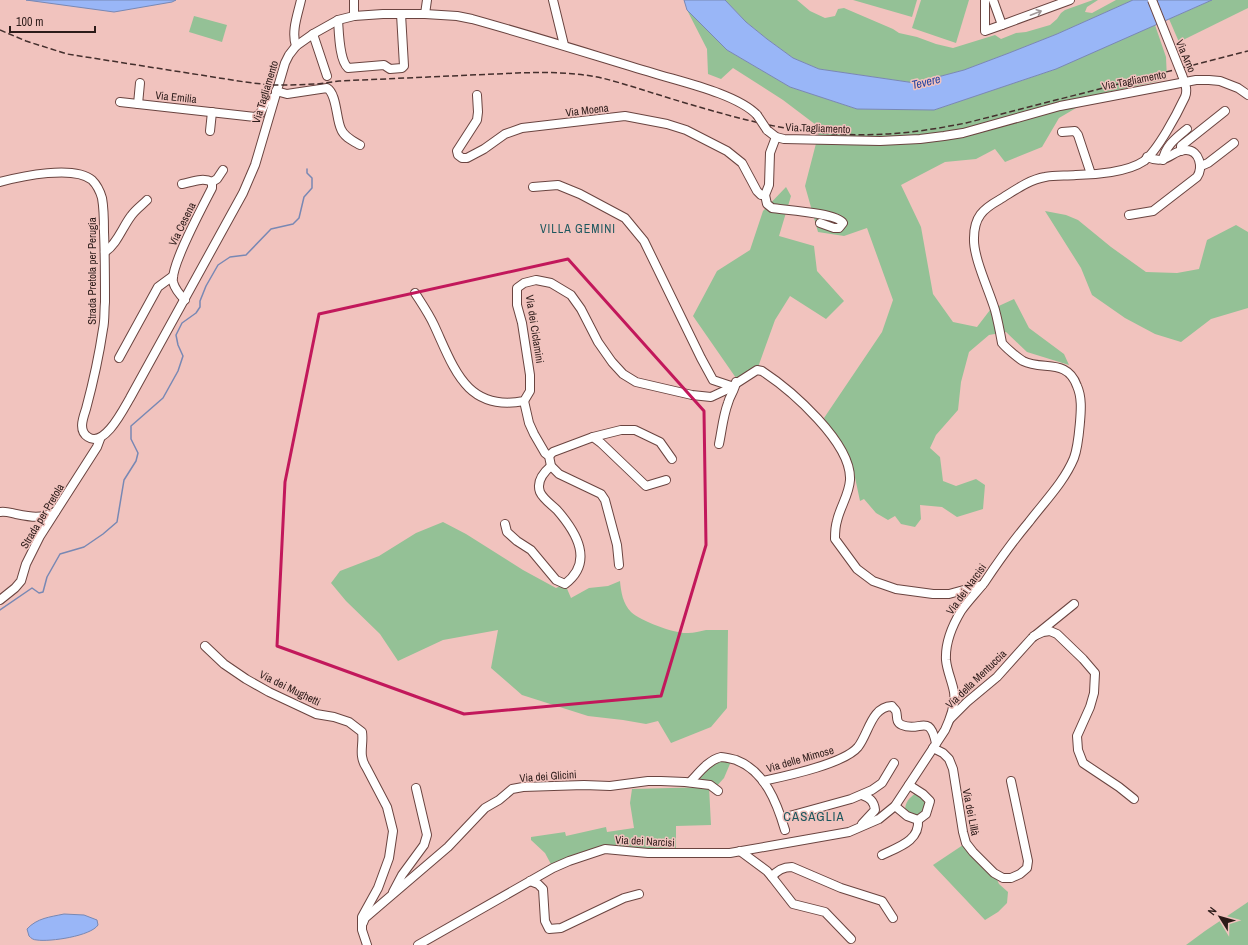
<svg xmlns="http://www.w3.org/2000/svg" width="1248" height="945" viewBox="0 0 1248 945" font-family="'Archivo Narrow',sans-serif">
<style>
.green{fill:#94c196}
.water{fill:#99b6f7;stroke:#7888b4}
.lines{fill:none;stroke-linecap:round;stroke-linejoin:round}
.stream{stroke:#7888b4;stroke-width:1.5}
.minor-casing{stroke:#6a4440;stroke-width:10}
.minor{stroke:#fff;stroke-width:8}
.rail{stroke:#442f2d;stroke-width:1.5;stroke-dasharray:6 3;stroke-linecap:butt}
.minor-bridge-casing{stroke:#6a4440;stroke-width:10;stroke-linecap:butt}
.minor-bridge{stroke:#fff;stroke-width:8}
.oneway{stroke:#a09898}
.marked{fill:none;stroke:#c2185b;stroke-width:3;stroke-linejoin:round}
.labels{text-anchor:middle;stroke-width:3;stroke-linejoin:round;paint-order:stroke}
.street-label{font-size:11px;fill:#2c1b19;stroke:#f1c3be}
.water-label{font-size:12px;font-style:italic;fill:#2645a1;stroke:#f1c3be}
.neighbourhood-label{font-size:12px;letter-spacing:1px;fill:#1d575e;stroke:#f1c3be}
.quarter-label{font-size:13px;letter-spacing:1px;fill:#1d575e;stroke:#f1c3be}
</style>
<rect width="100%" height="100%" fill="#f1c3be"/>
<!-- green -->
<g class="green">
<polygon points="725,0 797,0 810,11 825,18 835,16 838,9 844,8 893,29 899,33 917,37 936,44 953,48 995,35 1001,39 1016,33 1026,32 1050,25 1057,19 1061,13 1065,10 1093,0 1098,0 1087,7 1085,12 1092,13 1116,0 1133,0 1057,34 1009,53 964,70 915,83 819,69 793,58 767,39 746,22"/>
<polygon points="853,0 917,0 912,17"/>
<polygon points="921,0 969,0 956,43 912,28"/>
<polygon points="1212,0 1248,0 1248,8 1179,42 1169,19"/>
<polygon points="687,10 727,50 790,87 857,109 934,110 1053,70 1155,25 1166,57 1167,79 1100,94 1059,118 1042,147 1005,162 995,149 976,159 945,162 901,185 921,227 933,294 953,322 977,327 990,310 1014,299 1029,328 1064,354 1069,365 1027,352 1006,332 989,335 969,352 961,382 958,410 936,435 930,448 940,457 943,481 956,486 976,479 985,485 983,509 957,517 942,507 920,505 921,519 915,527 901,524 895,516 888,520 876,513 864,499 860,501 853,468 840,442 824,418 882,332 893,300 867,228 844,236 818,232 805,186 820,128 783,100 733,68 721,79 708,74 707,49"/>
<polygon points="194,16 227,25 222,42 189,32"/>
<polygon points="786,187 791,196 779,236 814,246 817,271 844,301 826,319 790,296 775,320 757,370 736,378 693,316 717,271 750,250 763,211"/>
<polygon points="1045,211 1066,215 1078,220 1111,247 1146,272 1177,273 1199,269 1207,240 1236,225 1248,232 1248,308 1211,319 1181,342 1155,334 1125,318 1092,295 1081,268"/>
<path d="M443,522L466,534L523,570L556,588L565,584L571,598L589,588L608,586L620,581C621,592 623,604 631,612C641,621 675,634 688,633C694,633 700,631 706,630C714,630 721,630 728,630L727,708L711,727L671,743L658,721L646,724L623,720L588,716L522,695L491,668L498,630L443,640L398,661L380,634L346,601L331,583L340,571L379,556L416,533Z"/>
<polygon points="732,759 724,778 715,788 690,782 711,762"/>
<polygon points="709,787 711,825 676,826 676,850 605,849 553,868 545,853 531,840 531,837 565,832 566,836 606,827 607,832 634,828 630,803 632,789"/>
<path d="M916,793L928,803L926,809L917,817L905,811C905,802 909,798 916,793Z"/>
<polygon points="966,843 994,873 999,884 1008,892 1007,903 998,912 985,920 933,865"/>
<polygon points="1248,902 1248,945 1186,945 1205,931"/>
</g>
<!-- water -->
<g class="water">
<polygon points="26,0 176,0 172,2 114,12"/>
<polygon points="684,0 725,0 746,22 767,39 793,58 819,69 915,83 964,70 1009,53 1057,34 1133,0 1212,0 1056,69 934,110 857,109 790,87 727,50 687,10"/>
<path d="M64,914L84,915L97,920L98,925C91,936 50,942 37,940C33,940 31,938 29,936L27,929C37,918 50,917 64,914Z"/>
</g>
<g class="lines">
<!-- stream -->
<polyline class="stream" points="0,610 32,588 39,593 43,592 47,577 60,554 84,547 103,534 117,522 124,480 136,461 138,453 131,439 131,426 163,398 178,371 183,356 178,345 176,335 182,323 196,313 200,307 200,301 206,286 218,265 230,257 246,255 271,229 293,224 299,218 304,197 312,188 312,178 307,173 307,169"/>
<defs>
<g id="minor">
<polyline points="553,0 564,45"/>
<polyline points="985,0 985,31 1002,25 993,0"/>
<polyline points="425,14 427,0"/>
<polyline points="354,16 354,0"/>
<path d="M338,20C339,32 339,60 348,68L384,65L390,69L402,68L404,66L401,14"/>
<polyline points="1002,25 1070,0"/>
<polyline points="313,34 327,76"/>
<path d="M296,46C291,31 298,14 301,0"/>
<path d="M276,91L287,94L327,88C337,94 336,119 341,129C344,137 353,141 360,145"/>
<polyline points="477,95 478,112 477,120 457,151 458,155 462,158 467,158 484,149 505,134 522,128 625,116 667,124 686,130 727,151 742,163 757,191 761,195 765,195 769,185 770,153 776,137"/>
<polyline points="120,102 255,117 260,114 266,101 274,97"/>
<polyline points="138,104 140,83"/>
<polyline points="767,130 776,137 784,139 880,141 920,139 944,136 963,133 1060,106 1196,80 1209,80 1220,81 1238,88 1248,95"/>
<polyline points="210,131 212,112"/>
<polyline points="1062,132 1075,131 1078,135 1091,174"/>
<polyline points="1181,151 1181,146 1225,111"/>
<path d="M1163,160C1165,146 1176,138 1187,129"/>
<polyline points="1201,166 1208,163 1234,143"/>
<path d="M0,182C22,176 74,165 92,180C97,185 100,191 102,198C104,209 104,221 104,232C105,255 105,278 105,302C104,311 105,320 103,329C99,356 93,383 86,409C83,418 78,431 88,437C104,448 123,410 130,398L243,193L255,165L285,63L289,55L296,46L313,34L338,20L354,16L383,14H425L457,16L472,19C533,36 593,55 653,73C682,82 737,94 757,115"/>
<path d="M182,184C192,182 203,177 212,182"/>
<polyline points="533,187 558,185 580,194 625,218 644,241 701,358 713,380 731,386"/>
<path d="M765,195L767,204L772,208C785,210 837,213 843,223L839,228H834L820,223"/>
<path d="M1129,215L1153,211L1197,177C1203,168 1200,150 1186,150C1171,150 1168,166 1147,157"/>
<path d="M105,252C117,244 122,228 131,216C135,210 142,205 147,200"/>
<path d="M415,293C422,304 429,314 434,325C454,368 466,412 524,401L530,391V375L522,323L517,305V288L524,283L536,280L551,283L571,295L581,309L598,342L612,362L623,374L636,382L692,395L711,397L726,390L757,370L762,371C791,390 852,443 850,480C849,495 840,507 837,521C835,527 835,533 835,539L857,569L873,581L896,589L933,594H949L982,585"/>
<path d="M185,300C180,295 175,289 173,282C170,266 203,206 212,188V182L217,179L223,170"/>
<polyline points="119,358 158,287 173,276"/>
<polyline points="524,401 529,423 534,434 545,453 549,456 551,466 559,474 601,494 605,500 617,545 619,565"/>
<polyline points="593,437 621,430 635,430 660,442 672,459"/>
<path d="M719,444C722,430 723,416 728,403C730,395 735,390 736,382"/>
<polyline points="549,456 553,452 593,437 601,443 646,486 666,480"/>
<path d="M0,512C6,511 11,513 16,514C31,517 41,519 55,512"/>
<path d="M505,524L507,532L517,541L531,550L556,580L565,584C594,562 577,533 557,510C552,505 543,499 540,492C536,481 544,472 551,466"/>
<polyline points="0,600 15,588 21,581 26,564 40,536 97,447 100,439"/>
<polyline points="1034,636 1043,632 1050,631 1057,634 1083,659 1095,673 1094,693 1090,707 1077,736 1078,750 1083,763 1119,787 1134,799"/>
<path d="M205,646L224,664L246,679L269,692L316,714L334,717L349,722L362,732C364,744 358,755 366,767L387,807L393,831L389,858L378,888L362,917V930L367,945"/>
<polyline points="950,719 967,702 997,677 1032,638 1074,604"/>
<polyline points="933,748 943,753 949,759 953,769 963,832 966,843 973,852 994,873 1003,878 1011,878 1020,874 1027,868 1028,861 1011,781"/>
<path d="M763,781C786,776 844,764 858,747C869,733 871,707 892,706C893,708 895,709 896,711C898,716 895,722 902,725C920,733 929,712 936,743"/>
<path d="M690,782C698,774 708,760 721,757C725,757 732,759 736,760C765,771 777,803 785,830"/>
<polyline points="895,806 907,816 918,820 926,814 930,801 923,794 909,785"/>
<polyline points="782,818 851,799 872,790 882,783 894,763"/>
<path d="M862,824L875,810C874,801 870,798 862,795"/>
<path d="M740,851L767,871L772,877C777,870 783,867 792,867L841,888L882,901L893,918"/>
<path d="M882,855C898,847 920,841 918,820"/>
<polyline points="772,877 793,904 825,912 851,939"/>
<polyline points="530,881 538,884 543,889 545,921 549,929 561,928 624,898 639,894"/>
<polyline points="393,892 402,875 424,845 427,835 416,788"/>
<polyline points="363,923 365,918 379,906 448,847 485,808 499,800 512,789 523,787 584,785 610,786 648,781 661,781 685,782 710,785 718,791"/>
<path d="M418,945L553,868L569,861L605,849L648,853H730L849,832L879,819L895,806L945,730C950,719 956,705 954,692C952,681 947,671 946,660C945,642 952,626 961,611C968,601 976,593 984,583C998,562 1013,541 1029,522C1045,501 1064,482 1074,458C1078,447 1079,433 1080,422C1081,410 1082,397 1077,386C1067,358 1043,371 1023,361C1018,358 1006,348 1002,343C1000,332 998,321 995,310C989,290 973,257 974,238C974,217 983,209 999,200C1014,191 1028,180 1045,177C1055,175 1066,176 1076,175C1095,175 1128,172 1144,161C1158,150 1177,114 1185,97C1188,90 1185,83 1182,75"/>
</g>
</defs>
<!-- minor casing -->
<use href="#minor" class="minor-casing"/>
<!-- minor -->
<use href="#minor" class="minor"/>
<!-- rail -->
<path class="rail" d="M0,30L26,41L67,54L245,82L270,85H290L317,84L339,81L517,73C546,72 574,72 602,78C614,81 627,85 640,89C675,100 711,111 747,120C792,131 839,137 885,134C912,133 940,128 966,123L1248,51"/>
<defs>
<g id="minor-bridge">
<polyline points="1152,0 1182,75"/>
<polyline points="757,115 767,130"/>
</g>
</defs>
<!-- minor-bridge casing -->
<use href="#minor-bridge" class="minor-bridge-casing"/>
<!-- minor-bridge -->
<use href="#minor-bridge" class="minor-bridge"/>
</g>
<!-- one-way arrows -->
<defs><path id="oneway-shaft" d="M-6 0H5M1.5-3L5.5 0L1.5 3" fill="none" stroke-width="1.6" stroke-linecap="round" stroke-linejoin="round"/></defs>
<use class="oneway" href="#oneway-shaft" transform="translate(1036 13) rotate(-21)"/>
<!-- marked area -->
<path class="marked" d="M568,259L704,411L706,545L661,696L464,714L277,646L285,482L319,314Z"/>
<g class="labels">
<!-- street labels -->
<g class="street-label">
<text transform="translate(1186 56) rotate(67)" y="4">Via Arno</text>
<text transform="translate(1134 80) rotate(-11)" y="4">Via Tagliamento</text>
<text transform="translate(265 92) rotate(-73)" y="4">Via Tagliamento</text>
<text transform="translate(176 97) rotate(6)" y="4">Via Emilia</text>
<text transform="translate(587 110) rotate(-7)" y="4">Via Moena</text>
<text transform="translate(818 128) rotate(2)" y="4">Via Tagliamento</text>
<text transform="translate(182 224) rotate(-64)" y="4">Via Cesena</text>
<text transform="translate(92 271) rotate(-90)" y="4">Strada Pretola per Perugia</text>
<text transform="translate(535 329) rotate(81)" y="4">Via dei Ciclamini</text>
<text transform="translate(42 516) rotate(-59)" y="4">Strada per Pretola</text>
<text transform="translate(966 589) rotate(-54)" y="4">Via dei Narcisi</text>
<text transform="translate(976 679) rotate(-44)" y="4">Via della Mentuccia</text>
<text transform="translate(290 688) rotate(26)" y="4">Via dei Mughetti</text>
<text transform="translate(800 759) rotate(-16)" y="4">Via delle Mimose</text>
<text transform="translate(548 776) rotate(-4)" y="4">Via dei Glicini</text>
<text transform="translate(971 812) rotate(79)" y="4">Via dei Lillà</text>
<text transform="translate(645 841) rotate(3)" y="4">Via dei Narcisi</text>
</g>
<!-- water labels -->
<g class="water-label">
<text transform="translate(926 82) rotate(-13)" y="4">Tevere</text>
</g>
<!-- neighbourhood labels -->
<g class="neighbourhood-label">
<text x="578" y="233">VILLA GEMINI</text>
</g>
<!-- quarter labels -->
<g class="quarter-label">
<text x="814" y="821">CASAGLIA</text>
</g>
</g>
<!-- north arrow -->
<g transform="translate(1220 917) rotate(307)" stroke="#f1c3be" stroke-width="3" paint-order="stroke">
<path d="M0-3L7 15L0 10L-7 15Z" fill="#2c1b19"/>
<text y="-6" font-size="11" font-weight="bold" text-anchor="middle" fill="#2c1b19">N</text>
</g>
<!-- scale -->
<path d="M10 26v6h85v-6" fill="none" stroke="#2c1b19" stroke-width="2"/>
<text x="16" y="26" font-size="12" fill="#2c1b19" stroke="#f1c3be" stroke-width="3" paint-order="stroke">100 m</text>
</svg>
